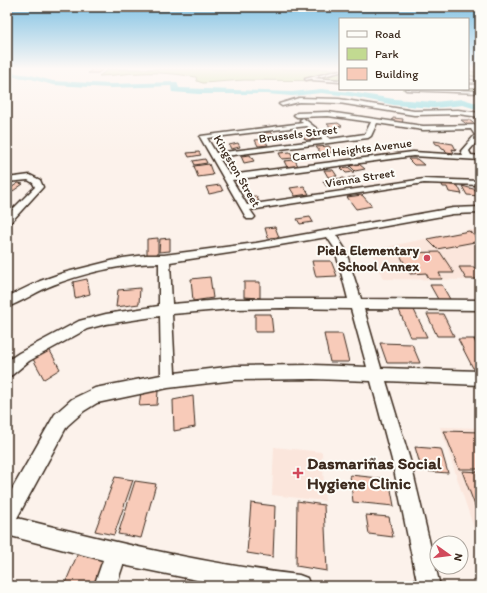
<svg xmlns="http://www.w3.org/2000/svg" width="487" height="593" viewBox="0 0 487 593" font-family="Itim,sans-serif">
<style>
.built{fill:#fbe6dc}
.green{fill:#c2da91;stroke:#7e8258}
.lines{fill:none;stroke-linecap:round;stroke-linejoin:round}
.river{fill:#87d8df;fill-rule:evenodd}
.building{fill:#f8cbb9;stroke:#3b2a1e}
.service-casing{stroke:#3b2a1e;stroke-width:3}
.minor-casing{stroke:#3b2a1e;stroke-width:3}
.service{fill:#fdfcf7;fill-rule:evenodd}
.minor{fill:#fdfcf7;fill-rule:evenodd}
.poi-dot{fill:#d1495b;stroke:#fdfcf7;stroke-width:1.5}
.labels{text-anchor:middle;stroke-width:4;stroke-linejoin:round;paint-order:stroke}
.far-street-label{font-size:12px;fill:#3b2a1e;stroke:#fdfcf7}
.poi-label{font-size:14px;font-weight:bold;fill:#3b2a1e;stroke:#fdfcf7;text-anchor:end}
.near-poi-label{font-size:17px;font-weight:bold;fill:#3b2a1e;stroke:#fdfcf7;text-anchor:start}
</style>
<rect width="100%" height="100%" fill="#fcf2eb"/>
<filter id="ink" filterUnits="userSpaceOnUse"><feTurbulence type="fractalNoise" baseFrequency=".025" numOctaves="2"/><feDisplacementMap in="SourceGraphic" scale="8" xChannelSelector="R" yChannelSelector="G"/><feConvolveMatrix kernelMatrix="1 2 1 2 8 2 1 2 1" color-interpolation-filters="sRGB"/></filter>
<g filter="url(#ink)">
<!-- built -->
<g class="built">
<polygon points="469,230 480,230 480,280 383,279 371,250"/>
<polygon points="440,427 480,428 480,546"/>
<polygon points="274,447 322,452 325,501 272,495"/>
</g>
<!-- green -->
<g class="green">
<path d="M109,69H340V81L244,80L203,83L197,81L196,77C178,74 158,72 140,73C126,73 113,76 99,76Z"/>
<polygon points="468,69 480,69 480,93 402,89 468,89"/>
</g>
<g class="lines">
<!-- river -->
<polygon class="river" points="7,72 31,75 53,81 111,84 174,82 177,82 179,88 292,92 321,89 350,92 394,99 434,102 463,99 480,104 480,110 463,105 434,108 394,105 350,96 321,93 292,96 267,94 199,94 172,92 171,86 111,88 53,85 31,79 7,76"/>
</g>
<!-- building -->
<g class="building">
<polygon points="93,69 103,69 98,73 88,73"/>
<polygon points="393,118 403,119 402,124 392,122"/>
<polygon points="461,120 469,120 476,125 468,125"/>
<polygon points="338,123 342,126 332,128 327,124"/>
<polygon points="271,132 275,137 267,138 263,133"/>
<polygon points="313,134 317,139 306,140 302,136"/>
<polygon points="264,139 268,145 258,146 255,140"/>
<polygon points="434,141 453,144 456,150 452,149 454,153 446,152 445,149 442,148 440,145 436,144"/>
<polygon points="238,143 240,147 231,149 229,145"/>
<polygon points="329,146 334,152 321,153 316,147"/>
<polygon points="199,152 201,155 189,157 187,153"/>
<polygon points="290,152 294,158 282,159 279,153"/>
<polygon points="250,155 254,161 244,163 241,156"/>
<polygon points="205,159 207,163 195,165 193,161"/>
<polygon points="408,159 417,159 424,165 414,165"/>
<polygon points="295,160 298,166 287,167 284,161"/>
<polygon points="209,164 213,175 198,177 194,166"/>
<polygon points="359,164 365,169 355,171 350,166"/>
<polygon points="348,167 354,172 346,173 341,168"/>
<polygon points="324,170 333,170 337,176 328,177"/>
<polygon points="355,177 360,183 352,184 348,178"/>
<polygon points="344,178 349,184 341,185 335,179"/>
<polygon points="323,181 330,181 334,185 326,186"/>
<polygon points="18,183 23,184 13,191 8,190"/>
<polygon points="441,183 458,186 462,194 449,192 447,187 443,187"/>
<polygon points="220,185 223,191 209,194 206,187"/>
<polygon points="304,186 309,194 295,196 290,188"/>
<polygon points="462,186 477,190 480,196 467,195"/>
<polygon points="362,195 372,206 356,209 347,197"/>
<polygon points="256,196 259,201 249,203 246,197"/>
<polygon points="310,217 313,222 300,224 297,219"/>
<polygon points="275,227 279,237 268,238 265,228"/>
<polygon points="469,231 480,241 437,249 427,239"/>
<polygon points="158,238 158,254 147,256 147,239"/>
<polygon points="170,238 170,251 159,252 160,239"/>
<polygon points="440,252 454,273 439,273 442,279 429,279 426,273 410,274 399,253"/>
<polygon points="312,261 331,261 337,276 316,277"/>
<polygon points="459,267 474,267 480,276 480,279 466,279"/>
<polygon points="210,277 213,298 193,301 191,279"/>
<polygon points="87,279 90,294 75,298 73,282"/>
<polygon points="244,282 260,282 260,298 244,297"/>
<polygon points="430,285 442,285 451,301 439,301"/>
<polygon points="140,288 139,304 116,307 118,290"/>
<polygon points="399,310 414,310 427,337 410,337"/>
<polygon points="255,314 271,314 273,332 255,332"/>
<polygon points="427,314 443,314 454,336 437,336"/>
<polygon points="324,334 342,334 349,362 330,362"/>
<polygon points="458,339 474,339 480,351 480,369 473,368"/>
<polygon points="474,339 480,339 480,351"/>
<polygon points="380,343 412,344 420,363 387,363"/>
<polygon points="49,349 60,369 44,379 33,359"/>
<polygon points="158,391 157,405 139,406 141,392"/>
<polygon points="193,396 195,427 174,431 173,400"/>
<polygon points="444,431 480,432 480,469 459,469"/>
<polygon points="415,447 441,449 448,473 422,471"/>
<polygon points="462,471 480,472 480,519"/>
<polygon points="350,475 389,479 394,506 353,502"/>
<polygon points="115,477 133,480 114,535 95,531"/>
<polygon points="135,481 156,484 141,538 118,534"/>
<polygon points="297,501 324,505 327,571 296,566"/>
<polygon points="251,503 275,506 273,557 247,553"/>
<polygon points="366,515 389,517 393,537 369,534"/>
<polygon points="78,553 105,561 95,586 64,586"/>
</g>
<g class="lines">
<defs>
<g id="service">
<polygon points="468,69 480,70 480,72 468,70"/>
<polygon points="340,70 340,72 306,80 305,79"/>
<polygon points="468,76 480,78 480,80 468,78"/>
<polygon points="312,78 340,80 340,82 313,80"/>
<polygon points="468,80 480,81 480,83 468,82"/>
<rect x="468" y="85" width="12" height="2"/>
<polygon points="405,89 480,91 480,93 406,90"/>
</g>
<g id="minor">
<polygon points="299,98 339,99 414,111 458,110 480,113 480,117 458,114 414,115 339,103 299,102 282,106 279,104"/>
<polygon points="7,104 10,107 7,109"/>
<path d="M328,112L423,126L480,125V129H477C483,138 474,144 469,151L471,155L480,156V160L413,156L232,180L247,205L424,179L480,181V185L424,183L250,210L255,217L253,219H247L200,137L201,136L303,123L300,120L303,118L330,139L365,134L371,122L328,116L297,117L294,115L297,113ZM377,123L423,130L471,129L475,135L461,151L463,155L413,152L230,175L218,157L368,138L371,136ZM307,126L323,140L216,153L207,138Z"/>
<polygon points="30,175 40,180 43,187 10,223 7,224 7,215 35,187 33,183 28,180 7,182 7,178"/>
<path d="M480,207V213L453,214L336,235L345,249L361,299L480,300V310L364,309L381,368L480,371V385L386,381L410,460L440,586H418L392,460L371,381L313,379L235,380L168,388L97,403L84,411L67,426L17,518C110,541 204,564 299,575L307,578L310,586H226L123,565L116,586H94L103,560L7,535V498L55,414L72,399L95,388L161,375L160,316L106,324L87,329L29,361L12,375L7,377V361L19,353L79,321L106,314L159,306V263C125,263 80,274 48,287C34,293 22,302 7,307V297L40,281L63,273L123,258L146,255H164L256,243L453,208ZM327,237L335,249L348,299H232L172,304L170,262L256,249ZM282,308L351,309L367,367L313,365L235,366L175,373L172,314L232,309Z"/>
</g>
</defs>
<!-- service casing -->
<use href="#service" class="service-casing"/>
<!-- minor casing -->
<use href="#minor" class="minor-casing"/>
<!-- service -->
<use href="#service" class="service"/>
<!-- minor -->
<use href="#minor" class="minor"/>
</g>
</g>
<!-- sky -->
<linearGradient id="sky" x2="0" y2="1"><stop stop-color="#81c2e4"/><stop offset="0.45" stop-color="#fef9f6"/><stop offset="1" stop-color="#fef9f6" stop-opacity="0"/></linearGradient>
<rect width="487" height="152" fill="url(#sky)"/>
<!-- markers -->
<g class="poi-dot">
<circle cx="427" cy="258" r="4"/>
<path d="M296 467h4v4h4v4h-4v4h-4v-4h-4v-4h4z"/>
</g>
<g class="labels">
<!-- far-street labels -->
<g class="far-street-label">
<text transform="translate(298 134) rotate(-7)" y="4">Brussels Street</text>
<text transform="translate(352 150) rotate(-7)" y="4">Carmel Heights Avenue</text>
<text transform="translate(237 171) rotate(60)" y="4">Kingston Street</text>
<text transform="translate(360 178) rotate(-9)" y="4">Vienna Street</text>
</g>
<!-- poi labels -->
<g class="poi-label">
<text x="419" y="255">Piela Elementary<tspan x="419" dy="16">School Annex</tspan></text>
</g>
<!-- near-poi labels -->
<g class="near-poi-label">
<text x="307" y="469">Dasmariñas Social<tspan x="307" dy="20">Hygiene Clinic</tspan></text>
</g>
</g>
<!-- margin -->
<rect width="487" height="593" fill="none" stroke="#fdfcf7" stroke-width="24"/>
<rect x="12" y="12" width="463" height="569" fill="none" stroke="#3b2a1e" stroke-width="1.5" filter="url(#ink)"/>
<!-- legend -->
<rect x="339" y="18" width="130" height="72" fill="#fdfcf7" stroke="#afa8a0"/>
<rect x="347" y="31" width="20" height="6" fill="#fdfcf7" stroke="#afa8a0"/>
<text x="375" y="38" font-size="12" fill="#3b2a1e">Road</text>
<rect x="347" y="48" width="20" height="12" fill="#c2da91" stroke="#afa8a0"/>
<text x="375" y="58" font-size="12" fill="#3b2a1e">Park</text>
<rect x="347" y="68" width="20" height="12" fill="#f8cbb9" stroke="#afa8a0"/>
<text x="375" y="78" font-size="12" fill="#3b2a1e">Building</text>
<!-- north arrow -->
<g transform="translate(449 555) rotate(104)"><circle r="19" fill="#fdfcf7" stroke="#afa8a0"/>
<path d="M0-3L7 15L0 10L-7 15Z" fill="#d1495b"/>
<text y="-6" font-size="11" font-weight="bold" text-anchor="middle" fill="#3b2a1e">N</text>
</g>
</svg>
